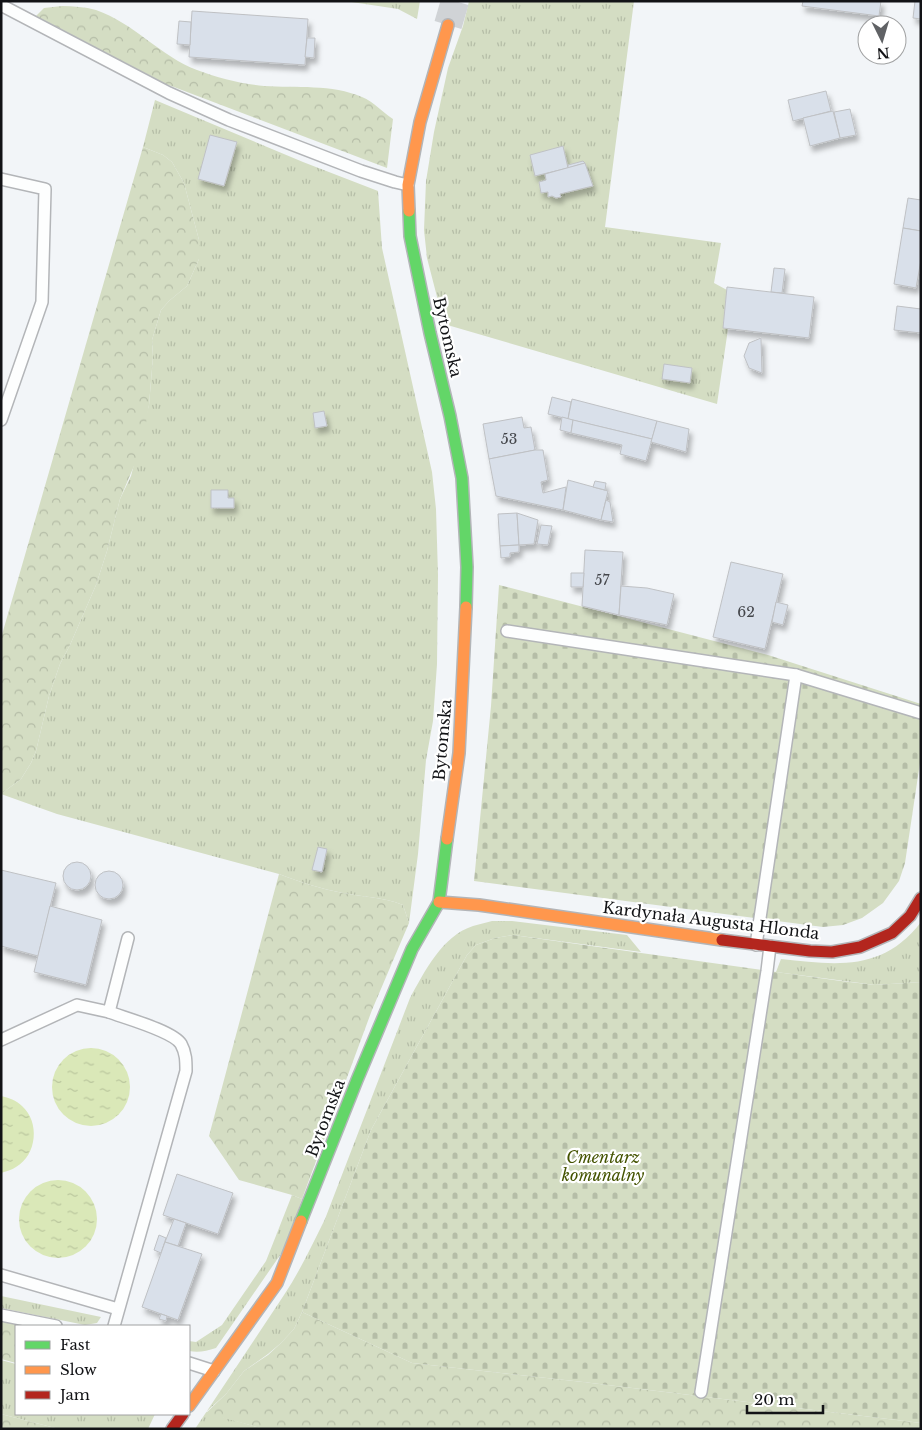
<svg xmlns="http://www.w3.org/2000/svg" width="922" height="1430" viewBox="0 0 922 1430" font-family="'Libre Baskerville',serif">
<style>
.grass{fill:url(#grass-tufts)}
.forest{fill:url(#forest-crowns)}
.cemetery{fill:url(#cemetery-stones)}
.water{fill:url(#water-ripples)}
.building{fill:#d9e0ea;stroke:#bfc1c4;filter:url(#shadow)}
.lines{fill:none;stroke-linecap:round;stroke-linejoin:round}
.secondary-tunnel{stroke:#d0d3d6;stroke-width:28;stroke-dasharray:28 14;stroke-linecap:butt}
.lane-casing{stroke:#b3b5b8;stroke-width:14}
.fast-casing{stroke:#b3b5b8;stroke-width:14}
.slow-casing{stroke:#b3b5b8;stroke-width:14}
.jam-casing{stroke:#b3b5b8;stroke-width:14}
.lane{stroke:#fdfefe;stroke-width:11}
.fast{stroke:#63d668;stroke-width:11}
.slow{stroke:#ff974d;stroke-width:11}
.jam{stroke:#b3261e;stroke-width:11}
.labels{text-anchor:middle;stroke-width:4.5;stroke-linejoin:round;paint-order:stroke}
.number-label{font-size:14px;fill:#44464b}
.street-label{font-size:16px;fill:#121316;stroke:#fff}
.park-label{font-size:16px;font-style:italic;fill:#445300;stroke:#fff}
</style>
<defs>
<pattern id="grass-tufts" width="24" height="20" patternUnits="userSpaceOnUse" patternTransform="scale(1.25)"><rect width="24" height="20" fill="#d4ddc3"/><path d="M3 7l-1-3M5 7V3M7 7l1-3M15 17l-1-3M17 17v-4M19 17l1-3" fill="none" stroke="#b5bda7"/></pattern>
<pattern id="forest-crowns" width="20" height="18" patternUnits="userSpaceOnUse" patternTransform="scale(1.25)"><rect width="20" height="18" fill="#d4ddc3"/><path d="M2 6a3 3 0 1 1 6 0M12 15a3 3 0 1 1 6 0" fill="none" stroke="#b5bda7"/></pattern>
<pattern id="cemetery-stones" width="16" height="16" patternUnits="userSpaceOnUse" patternTransform="scale(1.25)"><rect width="16" height="16" fill="#d4ddc3"/><path d="M2 7V4a2 2 0 0 1 4 0v3zM10 15v-3a2 2 0 0 1 4 0v3z" fill="#b5bda7"/></pattern>
<pattern id="water-ripples" width="26" height="14" patternUnits="userSpaceOnUse" patternTransform="scale(1.25)"><rect width="26" height="14" fill="#dae8b8"/><path d="M2 4q2-2 4 0t4 0M15 11q2-2 4 0t4 0" fill="none" stroke="#bac69d"/></pattern>
<filter id="shadow"><feDropShadow dx="3" dy="5.5" stdDeviation="2.5" flood-color="#0004"/></filter>
</defs>
<rect width="100%" height="100%" fill="#f2f5f8"/>
<!-- grass -->
<g class="grass">
<polygon points="345,1 420,1 417,19 398,9"/>
<polygon points="469,1 634,1 605,227 721,243 714,283 727,290 723,328 728,329 717,404 444,324 427,258 424,230 426,181 434,132 448,68 463,26"/>
<path d="M155,100L303,162L378,191L382,248L432,472L436,509L438,575L437,664L433,721L426,760L418,854L409,923L403,905C383,897 363,897 343,893C321,889 300,882 279,874L57,814L1,794L21,779L31,763L36,751L49,696L60,664L70,645L96,585L107,551L120,499L131,476L149,405L153,357L152,340L161,310L169,301L187,286L199,259V240L184,183L172,162L163,155L143,147Z"/>
<path d="M492,921H512L627,935L641,952L513,935L495,938L476,945L467,955L371,1130L302,1312L294,1329L281,1343L268,1354L244,1371L226,1394L206,1412L264,1429H195L284,1295C300,1271 312,1245 325,1219L410,998C425,971 442,936 473,926C479,924 486,923 492,921Z"/>
<path d="M921,922V982L875,985L776,972L781,959C836,965 883,972 921,922Z"/>
<path d="M292,1195L302,1199L285,1248L216,1348C206,1351 199,1353 189,1351V1341L196,1342L222,1325L266,1261Z"/>
<polygon points="1,1296 101,1317 97,1323 85,1325 1,1308"/>
<polygon points="1,1360 16,1364 16,1414 155,1414 148,1429 59,1429 1,1414"/>
</g>
<!-- forest -->
<g class="forest">
<path d="M62,6C73,6 85,7 96,10C134,23 160,56 197,70C218,78 242,84 264,86C296,88 332,84 362,97C374,102 382,112 393,119L387,168L166,84L36,16L44,8Z"/>
<polygon points="143,147 163,155 172,162 184,183 199,240 199,259 187,286 169,301 161,310 152,340 153,357 149,405 142,447 120,499 107,551 96,585 70,645 60,664 49,696 36,751 31,763 21,779 1,794 1,638"/>
<path d="M279,874C300,882 321,889 343,893C363,897 383,897 403,905L409,923L372,1010L302,1199L292,1195L239,1180L209,1136Z"/>
<polygon points="302,1312 412,1363 583,1382 921,1423 921,1429 264,1429 206,1413 226,1394 244,1371 268,1355 281,1343 294,1329"/>
<polygon points="1,1321 26,1326 16,1326 16,1363 1,1359"/>
<polygon points="1,1414 59,1429 1,1429"/>
</g>
<!-- cemetery -->
<g class="cemetery">
<polygon points="499,585 768,655 921,704 921,756 905,863 899,881 883,903 862,918 843,925 823,927 474,881 491,706"/>
<polygon points="513,935 841,981 875,985 921,982 921,1423 583,1382 412,1363 302,1312 371,1130 467,955 476,945 495,938"/>
</g>
<!-- water -->
<g class="water">
<circle cx="91" cy="1087" r="39"/>
<path d="M1,1096C9,1098 16,1100 22,1106C40,1122 37,1155 16,1167C12,1170 6,1171 1,1173Z"/>
<circle cx="58" cy="1219" r="39"/>
</g>
<!-- building -->
<g class="building">
<polygon points="803,1 881,1 879,16 802,6"/>
<polygon points="915,1 921,1 921,19 913,18"/>
<polygon points="192,11 308,19 305,65 189,57"/>
<polygon points="179,21 191,22 190,45 177,44"/>
<polygon points="307,38 315,38 314,58 305,57"/>
<polygon points="826,91 831,111 793,121 788,100"/>
<polygon points="850,109 856,135 840,138 834,112"/>
<polygon points="833,111 840,138 810,146 803,118"/>
<polygon points="210,135 237,142 224,186 198,179"/>
<polygon points="563,146 568,168 535,176 530,155"/>
<polygon points="583,161 585,163 568,168 568,165"/>
<polygon points="585,163 593,186 560,194 561,197 556,198 552,196 548,197 548,192 541,193 539,182 546,180 545,174"/>
<polygon points="908,198 921,200 921,231 903,228"/>
<polygon points="903,228 921,231 921,260 916,288 894,284"/>
<polygon points="774,268 785,269 782,293 771,292"/>
<polygon points="727,287 814,297 809,338 723,328"/>
<polygon points="897,306 921,309 921,333 894,330"/>
<polygon points="761,338 762,373 749,368 744,356 749,343"/>
<polygon points="664,364 692,368 690,383 662,379"/>
<polygon points="552,397 571,402 568,419 548,414"/>
<polygon points="572,399 657,421 652,439 568,419"/>
<polygon points="324,411 327,426 315,428 313,413"/>
<polygon points="522,417 524,428 531,427 535,450 489,459 483,424"/>
<polygon points="562,417 573,420 571,433 560,430"/>
<polygon points="573,420 652,439 646,461 620,454 622,445 571,433"/>
<polygon points="657,421 689,429 686,452 651,442"/>
<polygon points="535,450 543,450 548,480 541,482 543,493 566,487 563,510 496,496 489,459"/>
<polygon points="568,480 608,491 601,520 563,510"/>
<polygon points="595,481 606,483 605,490 593,487"/>
<polygon points="211,490 228,490 228,498 234,498 234,508 211,508"/>
<polygon points="606,500 610,502 613,522 601,520"/>
<polygon points="517,513 519,545 500,546 498,514"/>
<polygon points="517,513 538,520 534,544 519,545"/>
<polygon points="541,525 552,526 548,545 537,544"/>
<polygon points="519,545 519,552 510,553 510,557 501,558 500,546"/>
<polygon points="585,550 623,552 619,615 582,606"/>
<polygon points="731,562 783,574 765,649 713,637"/>
<polygon points="571,573 584,573 583,587 571,587"/>
<polygon points="621,586 647,588 674,594 667,625 619,615"/>
<polygon points="776,602 788,605 783,625 772,622"/>
<polygon points="318,847 327,849 322,872 312,870"/>
<circle cx="77" cy="876" r="14"/>
<polygon points="1,870 56,883 38,956 1,946"/>
<circle cx="109" cy="885" r="14"/>
<polygon points="50,906 102,920 86,985 34,972"/>
<polygon points="177,1174 233,1193 218,1234 163,1215"/>
<polygon points="174,1219 186,1223 178,1246 165,1242"/>
<polygon points="159,1235 166,1238 161,1253 154,1250"/>
<polygon points="165,1242 202,1254 178,1320 142,1307"/>
<polygon points="161,1314 167,1316 166,1321 159,1319"/>
</g>
<g class="lines">
<!-- secondary-tunnel -->
<polyline class="secondary-tunnel" points="448,25 455,1"/>
<defs>
<g id="lane">
<polyline points="1,5 169,93 229,120 361,171 395,182 408,185"/>
<polyline points="1,179 45,189 42,302 1,420"/>
<polyline points="507,631 796,675 921,713"/>
<polyline points="756,945 796,675"/>
<path d="M109,1012C125,1018 173,1031 181,1044C186,1053 186,1061 186,1071L114,1326"/>
<polyline points="1,1040 77,1005 109,1012 128,938"/>
<polyline points="1,1275 118,1309"/>
<polyline points="1,1315 56,1326"/>
<polyline points="189,1363 214,1371"/>
<polyline points="701,1392 767,971 770,946"/>
</g>
<g id="fast">
<polyline points="409,211 410,236 430,333 450,416 462,478 467,567 466,607"/>
<polyline points="301,1221 357,1080 412,949 439,902 447,839"/>
</g>
<g id="slow">
<polyline points="409,211 408,185 420,122 448,25"/>
<polyline points="447,839 459,753 466,607"/>
<polyline points="439,902 479,905 722,940"/>
<polyline points="189,1406 277,1283 301,1221"/>
</g>
<g id="jam">
<polyline points="722,940 810,951 832,952 860,947 892,933 910,916 921,898"/>
<polyline points="172,1429 183,1414"/>
</g>
</defs>
<!-- lane casing -->
<use href="#lane" class="lane-casing"/>
<!-- fast casing -->
<use href="#fast" class="fast-casing"/>
<!-- slow casing -->
<use href="#slow" class="slow-casing"/>
<!-- jam casing -->
<use href="#jam" class="jam-casing"/>
<!-- lane -->
<use href="#lane" class="lane"/>
<!-- fast -->
<use href="#fast" class="fast"/>
<!-- slow -->
<use href="#slow" class="slow"/>
<!-- jam -->
<use href="#jam" class="jam"/>
</g>
<g class="labels">
<!-- number labels -->
<g class="number-label">
<text x="509" y="444">53</text>
<text x="602" y="585">57</text>
<text x="746" y="617">62</text>
</g>
<!-- street labels -->
<g class="street-label">
<text transform="translate(448 337) rotate(77)" y="6">Bytomska</text>
<text transform="translate(442 740) rotate(-85)" y="6">Bytomska</text>
<text transform="translate(711 920) rotate(7)" y="6">Kardynała Augusta Hlonda</text>
<text transform="translate(325 1118) rotate(-69)" y="6">Bytomska</text>
</g>
<!-- park labels -->
<g class="park-label">
<text x="603" y="1163">Cmentarz<tspan x="603" dy="18">komunalny</tspan></text>
</g>
</g>
<!-- border -->
<rect width="922" height="1430" fill="none" stroke="#121316" stroke-width="5"/>
<!-- legend -->
<rect x="15" y="1325" width="175" height="90" fill="#ffffff" stroke="#a0a1a2"/>
<rect x="25" y="1341" width="25" height="8" fill="#63d668" stroke="#a0a1a2"/>
<text x="60" y="1350" font-size="15" fill="#121316">Fast</text>
<rect x="25" y="1366" width="25" height="8" fill="#ff974d" stroke="#a0a1a2"/>
<text x="60" y="1375" font-size="15" fill="#121316">Slow</text>
<rect x="25" y="1391" width="25" height="8" fill="#b3261e" stroke="#a0a1a2"/>
<text x="60" y="1400" font-size="15" fill="#121316">Jam</text>
<!-- north arrow -->
<g transform="translate(882 40) rotate(175)"><circle r="24" fill="#ffffff" stroke="#a0a1a2"/>
<path d="M0-4L9 19L0 12L-9 19Z" fill="#606265"/>
<text y="-8" font-size="14" font-weight="bold" text-anchor="middle" fill="#121316">N</text>
</g>
<!-- scale -->
<path d="M747 1405v8h76v-8" fill="none" stroke="#121316" stroke-width="2.5"/>
<text x="754" y="1405" font-size="15" fill="#121316" stroke="#ffffff" stroke-width="4" paint-order="stroke">20 m</text>
</svg>
